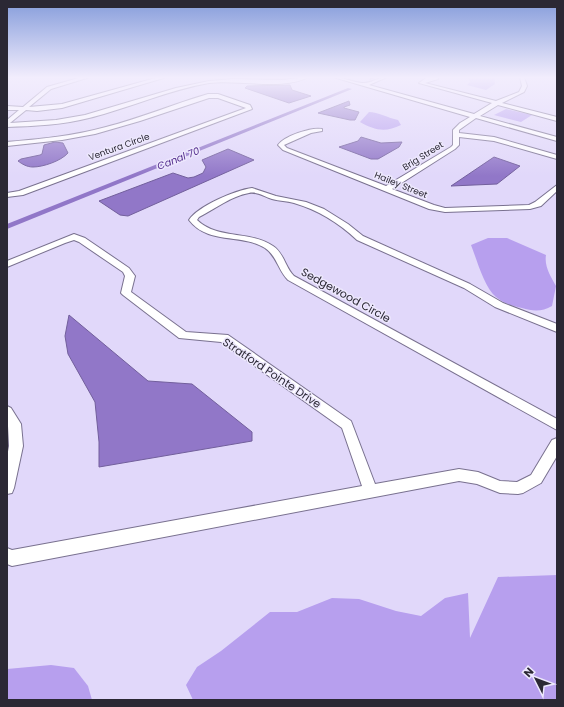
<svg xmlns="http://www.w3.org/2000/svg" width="564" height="707" viewBox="0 0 564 707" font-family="Poppins,sans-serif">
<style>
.green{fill:#b79fee}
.water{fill:#9177c8;stroke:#725f9c}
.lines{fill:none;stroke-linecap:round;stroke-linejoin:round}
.stream{stroke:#725f9c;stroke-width:1.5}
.canal{fill:#9177c8;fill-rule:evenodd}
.minor-casing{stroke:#79718f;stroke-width:2}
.minor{fill:#fff;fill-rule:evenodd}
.labels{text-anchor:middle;stroke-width:3;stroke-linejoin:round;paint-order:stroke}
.far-street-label{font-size:9px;fill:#2b2834;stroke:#ede8fd}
.far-water-label{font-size:10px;font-style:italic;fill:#532c8c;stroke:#ede8fd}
.street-label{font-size:11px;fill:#2b2834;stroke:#ede8fd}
</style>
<rect width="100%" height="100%" fill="#e1d8fa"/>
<!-- green -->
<g class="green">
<polygon points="209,77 299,77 273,81 211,79"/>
<polygon points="468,77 494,77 495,84 486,90 467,85 470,82"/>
<polygon points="506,109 532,115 521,122 494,115"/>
<path d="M369,112C378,112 388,118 398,120L401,125C385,133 374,130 360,122Z"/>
<path d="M488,238H507L546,255C544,266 551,277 556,286L552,306C542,312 532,311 522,308C513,306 503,303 496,297C484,287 477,260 471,245Z"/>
<polygon points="557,575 557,700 193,700 186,685 197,667 221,651 270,612 297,612 332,598 359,599 396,611 421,616 445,598 468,593 470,638 498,577"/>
<polygon points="51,665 74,668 88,686 92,700 7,700 7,669"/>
</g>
<!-- water -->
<g class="water">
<polygon points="290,85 292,90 311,96 289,103 245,88 247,86"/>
<polygon points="349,101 350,105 344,107 344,108 359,112 355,120 350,120 318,113"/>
<polygon points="361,137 381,143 402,142 399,147 378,159 371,159 339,147 358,141"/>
<path d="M55,142L63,143L68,153C61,161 43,167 33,167C27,167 22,164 18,161L21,159L40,155L42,154L44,145Z"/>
<polygon points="228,149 254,160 128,216 120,215 99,201 173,173 188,178 194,177 203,173 206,167 202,160"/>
<polygon points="494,157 520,166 497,184 451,186"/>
<polygon points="69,315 148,381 192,384 252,432 252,441 99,467 99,442 95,402 68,354 65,336"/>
</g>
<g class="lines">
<!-- stream -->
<polyline class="stream" points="370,79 375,77"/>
<!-- canal -->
<polygon class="canal" points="348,88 352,89 7,229 7,224"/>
<defs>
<g id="minor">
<path d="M82,77H90L51,89L29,107L62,104L159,77H167L62,108L37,111L26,110L10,123L56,120L85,115L176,88L209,81L233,79L282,80L308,77C284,91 237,79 209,83C168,90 129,108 89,118C62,125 34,126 7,127V120L19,110H7V106L23,107L47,87Z"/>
<path d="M333,77C343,77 352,82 362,83C370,84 379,77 387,77L369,85L474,114L492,103L419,83L426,78L438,77V79L425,83L496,101L519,92L522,86L520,77H524L527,86L524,92L502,103L557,117V121L498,105L480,116L557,137V141L476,118L459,130V133L494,137L557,155V159L494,141L459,137V145L455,149L392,189L434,205L445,208L529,205L535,202L557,185V191L541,206L530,209L445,212L429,209L283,150L278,145C284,136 311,127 322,129V131L311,133L284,145L287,148L386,186L451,147L453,145V130L460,123L470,117Z"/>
<path d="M208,94H218L250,105L252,109L23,195L7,197V193L19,191L246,108L218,98H209L140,121L95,134L62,140L7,146V142C40,139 74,136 106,127C141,118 174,104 208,94Z"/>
<path d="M252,188L276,196L306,202L324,209L348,224L363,236L470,284L503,303L557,324V332L495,307L464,288L357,240C339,223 318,210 294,203C287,201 279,201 272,199C265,197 257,191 249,193C231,196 215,209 199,217L197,220C218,240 249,230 273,246C284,253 285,267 294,276L557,419V430L288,280C278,270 277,256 265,248C241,233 208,245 189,220C198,206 236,190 252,188Z"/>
<polygon points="74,234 85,238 129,268 135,276 131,292 186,332 228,335 351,421 375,484 459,469 478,472 500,481 517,482 531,475 552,440 557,438 557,456 541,483 523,493 518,494 500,493 477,484 459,481 12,566 7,564 7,548 12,550 362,486 342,428 221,342 179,338 123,295 121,293 125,276 123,272 79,242 74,240 65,243 7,267 7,261"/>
<polygon points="7,406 11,408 21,424 23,446 14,488 12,493 7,494 7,457 9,446"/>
</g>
</defs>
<!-- minor casing -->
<use href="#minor" class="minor-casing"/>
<!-- minor -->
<use href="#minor" class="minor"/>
</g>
<!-- sky -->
<linearGradient id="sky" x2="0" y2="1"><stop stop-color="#859cdb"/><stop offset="0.44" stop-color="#f2edfd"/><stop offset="1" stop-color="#f2edfd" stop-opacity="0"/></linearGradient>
<rect width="564" height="176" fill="url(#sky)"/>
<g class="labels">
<!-- far-street labels -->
<g class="far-street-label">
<text transform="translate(119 147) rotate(-20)" y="3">Ventura Circle</text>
<text transform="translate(423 156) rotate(-32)" y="3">Brig Street</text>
<text transform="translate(401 185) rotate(22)" y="3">Hailey Street</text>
</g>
<!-- far-water labels -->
<g class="far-water-label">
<text transform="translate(178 158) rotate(-22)" y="4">Canal 70</text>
</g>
<!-- street labels -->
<g class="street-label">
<text transform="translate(346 295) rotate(29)" y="4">Sedgewood Circle</text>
<text transform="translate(272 373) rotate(34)" y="4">Stratford Pointe Drive</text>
</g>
</g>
<!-- border -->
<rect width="564" height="707" fill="none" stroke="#2b2834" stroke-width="16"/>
<!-- north arrow -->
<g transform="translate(536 679) rotate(312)" stroke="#ede8fd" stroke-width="3" paint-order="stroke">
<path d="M0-3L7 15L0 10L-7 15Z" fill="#2b2834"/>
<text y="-6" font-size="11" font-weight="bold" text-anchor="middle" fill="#2b2834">N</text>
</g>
</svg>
